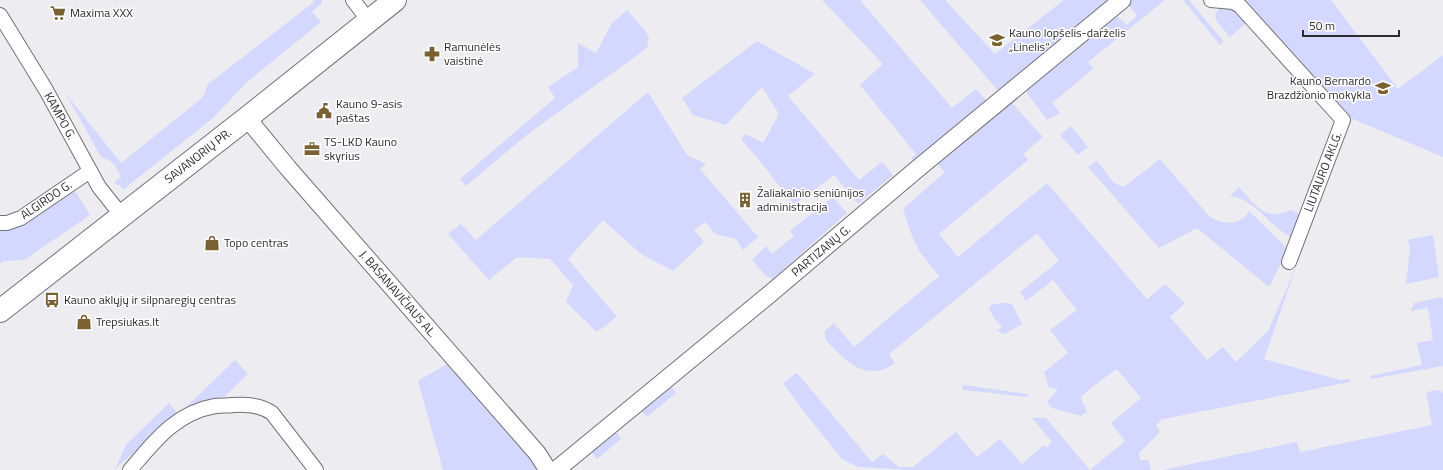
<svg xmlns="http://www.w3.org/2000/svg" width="1443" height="470" viewBox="0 0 1443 470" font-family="'Titillium Web',sans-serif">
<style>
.green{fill:#d4d8ff}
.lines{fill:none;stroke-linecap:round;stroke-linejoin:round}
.minor-casing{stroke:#717176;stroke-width:16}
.tertiary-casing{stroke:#717176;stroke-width:19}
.primary-casing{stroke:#717176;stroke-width:24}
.minor{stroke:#fff;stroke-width:14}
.tertiary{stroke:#fff;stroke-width:17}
.primary{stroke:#fff;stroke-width:22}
.labels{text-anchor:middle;stroke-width:3;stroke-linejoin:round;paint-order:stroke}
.poi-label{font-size:12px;fill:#2c2c2e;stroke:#fff;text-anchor:start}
.street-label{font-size:12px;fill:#2c2c2e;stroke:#fff}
</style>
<rect width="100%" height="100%" fill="#ececf1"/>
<!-- green -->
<g class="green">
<path d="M312,0H322V3L312,12L321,22L247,82L213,118L124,189L114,182L121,177C116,165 113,161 101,157L66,94L121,163L201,99L205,93L207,85L314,2Z"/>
<polygon points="822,0 860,0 952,108 976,89 985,99 986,103 915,162 911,158 916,154 860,85 883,64"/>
<polygon points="920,0 945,0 995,54 1064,0 1111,0 999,92"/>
<polygon points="1132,0 1165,0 1088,62 1093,69 1052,103 1060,113 1047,120 1027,93 1025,87 1113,17 1118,17 1127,25 1137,16 1129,5"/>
<polygon points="1183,0 1189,0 1224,42 1220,45"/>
<polygon points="1242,0 1331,0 1398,89 1443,55 1443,157 1348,117"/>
<path d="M1225,6L1233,7L1249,21L1230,37C1221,26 1205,14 1225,6Z"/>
<polygon points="627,10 646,32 649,38 647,48 528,134 466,186 460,179 555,98 548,87 578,67 578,43 596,53 612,23"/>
<polygon points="757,41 815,74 788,96 859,180 882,162 893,175 858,204 834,175 794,205 763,165 741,139 746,134 763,143 779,114 762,87 726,125 693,115 682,98"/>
<polygon points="648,92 687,155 706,164 700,169 758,237 743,250 736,239 715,234 705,222 694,230 704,242 673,271 641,254 603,220 568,259 617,317 597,332 566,302 573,285 550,259 517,257 489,280 448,234 461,224 476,240"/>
<path d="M1011,102L1043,137L1023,154L1028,160L939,234L958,257L1047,183L1147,299L1165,284L1185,303L1170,317L1207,360L1223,347L1236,362L1268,331L1296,267L1264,359L1340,380L1350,379V382L1163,419L1156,425L1160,432L1139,453L1140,460H1148L1151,468L1150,470H911L858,467L842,459L804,412L783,383L797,373L872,462L883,454L899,467H913L956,432L977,457L1000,439L1022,464L1044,445L1046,448L1052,442L1032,418H1046L1090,470L1125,441L1111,423L1141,398L1117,369C1109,375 1085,391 1081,398L1087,412L1081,416L1052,408L1047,402L1058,389L1049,387L1044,372L1068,353L1050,330L1077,310L1053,280L1026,301L1020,292L1059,261L1037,233L889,354L895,363C891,365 886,369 881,370C857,376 840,355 825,339V331L834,323L854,347L939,276L919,251L910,231L903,209L945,172L936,163Z"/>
<polygon points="1071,126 1088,147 1078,155 1060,135"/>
<path d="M1160,159L1210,217C1223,225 1241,226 1249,211L1283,244L1288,250L1269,287L1197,228L1159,248L1088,167L1097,161L1114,183L1124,187Z"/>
<path d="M1239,187C1255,205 1265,222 1291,210L1303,216L1293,238C1271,229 1255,198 1230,196Z"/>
<polygon points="75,191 90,215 24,260 4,261 0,264 0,228 13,228"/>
<polygon points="833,197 847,213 773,279 766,276 752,260 766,246 772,254 794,236 790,231"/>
<polygon points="1433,235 1439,277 1406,284 1410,249 1408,240"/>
<polygon points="1441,297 1443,299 1443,366 1371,379 1370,376 1422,365 1417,343 1433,340 1428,308 1411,311 1414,303"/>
<polygon points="1001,303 1012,304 1022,324 1005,334 997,331 1002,327 994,318 989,309 991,305"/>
<polygon points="235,360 248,374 225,396 184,409"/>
<polygon points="447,364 530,458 538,470 443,470 418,381"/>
<polygon points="670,385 676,393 647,417 641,410"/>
<polygon points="964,385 1027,394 1028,397 965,390 962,389 962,387"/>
<polygon points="1439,390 1443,393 1443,470 1162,470 1297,442 1300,452 1432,425 1426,392"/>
<polygon points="169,403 178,414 115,469 126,445"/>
<polygon points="615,431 621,439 597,459 591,451"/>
</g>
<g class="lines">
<defs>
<g id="minor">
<polyline points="353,0 369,21"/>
<polyline points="1211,0 1233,2 1240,6 1343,120 1289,262"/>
<polyline points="0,15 46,90 99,187 122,216"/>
<polyline points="0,223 7,223 21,218 90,171"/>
<path d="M130,470C154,442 175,413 215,406C221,405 227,406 233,405C247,404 261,405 272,413L316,470"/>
</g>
<g id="tertiary">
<polyline points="247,118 288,168 537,453 548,470"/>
<polyline points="556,470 771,293 916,170 1122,0"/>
</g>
<polyline id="primary" points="0,311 247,118 395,0"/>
</defs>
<!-- minor casing -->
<use href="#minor" class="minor-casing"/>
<!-- tertiary casing -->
<use href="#tertiary" class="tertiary-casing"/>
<!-- primary casing -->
<use href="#primary" class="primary-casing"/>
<!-- minor -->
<use href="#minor" class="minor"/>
<!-- tertiary -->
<use href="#tertiary" class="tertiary"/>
<!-- primary -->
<use href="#primary" class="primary"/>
</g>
<!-- icons -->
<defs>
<symbol id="supermarket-bare" viewBox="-9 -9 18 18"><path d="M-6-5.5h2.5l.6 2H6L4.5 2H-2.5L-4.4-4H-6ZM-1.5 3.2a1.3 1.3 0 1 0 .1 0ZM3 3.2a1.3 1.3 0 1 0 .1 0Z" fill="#7a6132" stroke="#fff" stroke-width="2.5" paint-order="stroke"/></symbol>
<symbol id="school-bare" viewBox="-9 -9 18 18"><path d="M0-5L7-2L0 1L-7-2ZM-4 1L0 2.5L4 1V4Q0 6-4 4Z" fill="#7a6132" stroke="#fff" stroke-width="2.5" paint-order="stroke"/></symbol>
<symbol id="pharmacy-bare" viewBox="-9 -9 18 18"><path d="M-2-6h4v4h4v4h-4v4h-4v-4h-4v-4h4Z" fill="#7a6132" stroke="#fff" stroke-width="2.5" paint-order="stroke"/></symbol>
<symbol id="civic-bare" viewBox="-9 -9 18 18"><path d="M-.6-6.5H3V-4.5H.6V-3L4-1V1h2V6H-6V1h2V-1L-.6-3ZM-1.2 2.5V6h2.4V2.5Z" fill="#7a6132" stroke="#fff" stroke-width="2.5" paint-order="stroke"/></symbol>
<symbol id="office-bare" viewBox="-9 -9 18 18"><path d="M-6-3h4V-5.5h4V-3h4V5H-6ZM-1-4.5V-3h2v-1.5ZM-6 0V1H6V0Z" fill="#7a6132" stroke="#fff" stroke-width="2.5" paint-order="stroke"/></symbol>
<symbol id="building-bare" viewBox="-9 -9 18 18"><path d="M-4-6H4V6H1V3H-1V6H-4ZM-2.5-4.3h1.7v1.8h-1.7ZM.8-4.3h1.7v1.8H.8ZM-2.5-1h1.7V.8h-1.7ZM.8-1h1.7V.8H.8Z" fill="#7a6132" stroke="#fff" stroke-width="2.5" paint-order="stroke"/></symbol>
<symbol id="shop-bare" viewBox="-9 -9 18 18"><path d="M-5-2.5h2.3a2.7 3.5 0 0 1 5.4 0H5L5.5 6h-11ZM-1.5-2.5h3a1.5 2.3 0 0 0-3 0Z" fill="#7a6132" stroke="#fff" stroke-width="2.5" paint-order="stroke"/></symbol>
<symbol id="bus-bare" viewBox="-9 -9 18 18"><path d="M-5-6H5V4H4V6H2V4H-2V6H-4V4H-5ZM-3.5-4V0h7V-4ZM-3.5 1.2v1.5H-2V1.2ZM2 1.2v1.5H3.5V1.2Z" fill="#7a6132" stroke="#fff" stroke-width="2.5" paint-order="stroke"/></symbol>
</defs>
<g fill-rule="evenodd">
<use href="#supermarket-bare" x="47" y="2" width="22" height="22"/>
<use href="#school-bare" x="986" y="29" width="22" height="22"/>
<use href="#pharmacy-bare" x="421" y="43" width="22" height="22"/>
<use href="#school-bare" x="1372" y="77" width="22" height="22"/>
<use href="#civic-bare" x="313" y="100" width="22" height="22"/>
<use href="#office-bare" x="301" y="138" width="22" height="22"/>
<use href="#building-bare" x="734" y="189" width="22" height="22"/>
<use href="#shop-bare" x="201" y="232" width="22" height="22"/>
<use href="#bus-bare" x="41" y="289" width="22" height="22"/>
<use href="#shop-bare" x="73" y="311" width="22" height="22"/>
</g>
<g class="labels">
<!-- poi labels -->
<g class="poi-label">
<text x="70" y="17">Maxima XXX</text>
<text x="1009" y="37">Kauno lopšelis-darželis<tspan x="1009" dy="14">„Linelis“</tspan></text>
<text x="444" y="51">Ramunėlės<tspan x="444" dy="14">vaistinė</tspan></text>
<text x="1371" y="85" text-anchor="end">Kauno Bernardo<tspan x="1371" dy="14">Brazdžionio mokykla</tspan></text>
<text x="336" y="108">Kauno 9-asis<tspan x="336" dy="14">paštas</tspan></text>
<text x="324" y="146">TS-LKD Kauno<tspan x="324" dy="14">skyrius</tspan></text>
<text x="757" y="197">Žaliakalnio seniūnijos<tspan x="757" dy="14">administracija</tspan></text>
<text x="224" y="247">Topo centras</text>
<text x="64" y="304">Kauno aklųjų ir silpnaregių centras</text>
<text x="96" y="326">Trepsiukas.lt</text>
</g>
<!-- street labels -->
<g class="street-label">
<text transform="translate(60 116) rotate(61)" y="4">KAMPO G.</text>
<text transform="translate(198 156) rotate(-38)" y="4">SAVANORIŲ PR.</text>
<text transform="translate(1323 172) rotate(-69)" y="4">LIUTAURO AKLG.</text>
<text transform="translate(46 200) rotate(-34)" y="4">ALGIRDO G.</text>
<text transform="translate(821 251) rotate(-40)" y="4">PARTIZANŲ G.</text>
<text transform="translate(398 294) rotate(49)" y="4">J. BASANAVIČIAUS AL.</text>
</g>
</g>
<!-- scale -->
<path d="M1303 30v6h96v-6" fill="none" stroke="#2c2c2e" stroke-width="2"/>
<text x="1309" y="30" font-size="12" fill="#2c2c2e" stroke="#ffffff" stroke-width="3" paint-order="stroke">50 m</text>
</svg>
